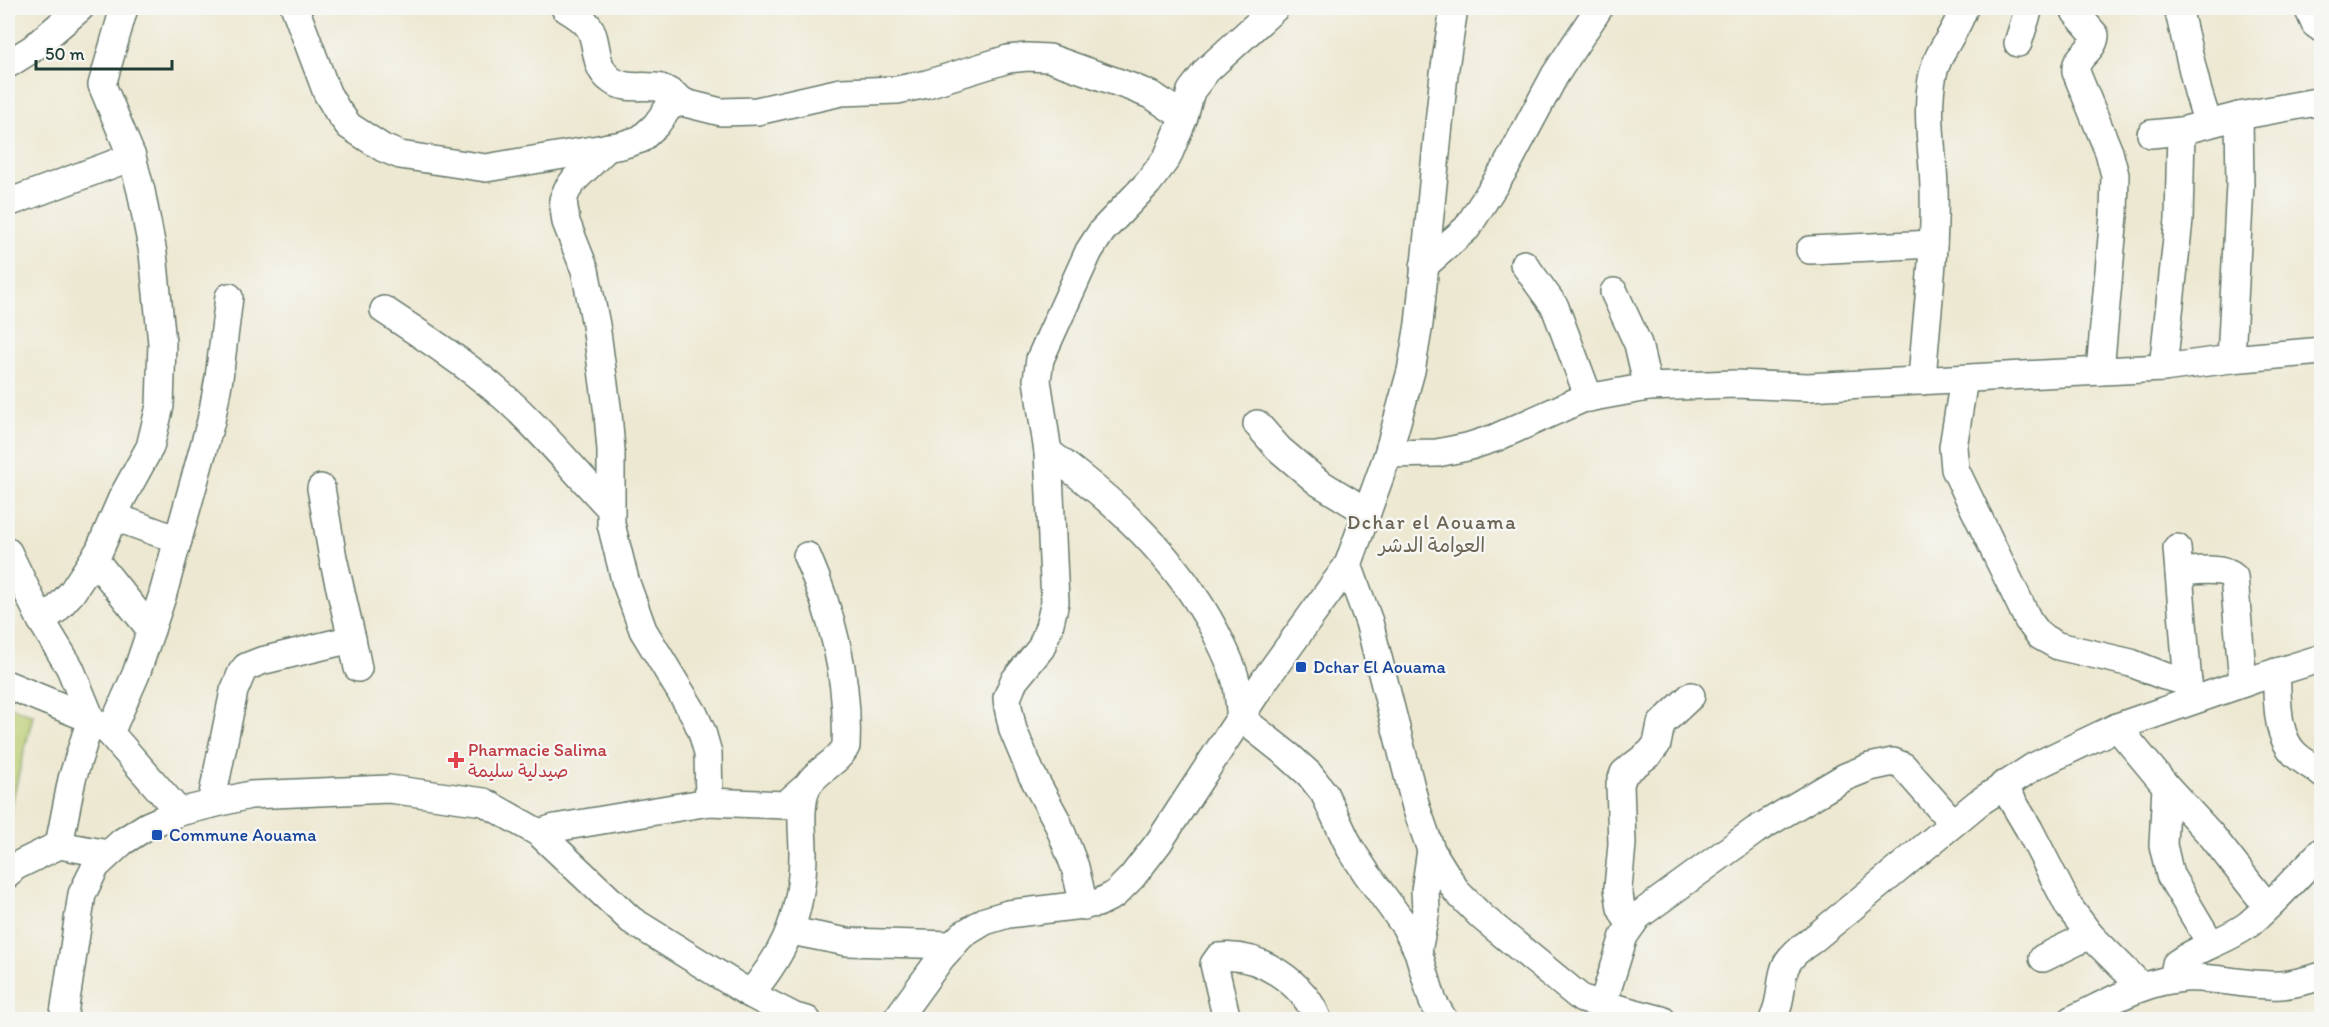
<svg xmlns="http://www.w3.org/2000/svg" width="2329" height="1027" viewBox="0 0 2329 1027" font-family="Itim,'Playpen Sans Arabic',sans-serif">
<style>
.green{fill:#b8cc70;stroke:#6c8452;stroke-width:1.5}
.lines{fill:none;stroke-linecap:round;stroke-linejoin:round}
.minor-casing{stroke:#67796b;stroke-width:30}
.minor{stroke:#fff;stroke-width:27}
.transit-dot{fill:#1a4fb4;stroke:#f6f6f2;stroke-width:2}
.health-dot{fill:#e0444e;stroke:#f6f6f2;stroke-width:2}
.labels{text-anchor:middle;stroke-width:5;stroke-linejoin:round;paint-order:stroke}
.transit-label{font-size:18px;fill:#164399;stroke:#f6f6f2;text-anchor:start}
.health-label{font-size:18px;fill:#be3a42;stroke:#f6f6f2;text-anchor:start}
.neighbourhood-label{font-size:20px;letter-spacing:1.5px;fill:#6b6454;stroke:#f6f6f2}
</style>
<rect width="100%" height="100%" fill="#f6f6f2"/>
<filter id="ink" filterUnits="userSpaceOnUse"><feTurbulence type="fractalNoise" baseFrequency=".0167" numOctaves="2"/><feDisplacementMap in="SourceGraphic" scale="12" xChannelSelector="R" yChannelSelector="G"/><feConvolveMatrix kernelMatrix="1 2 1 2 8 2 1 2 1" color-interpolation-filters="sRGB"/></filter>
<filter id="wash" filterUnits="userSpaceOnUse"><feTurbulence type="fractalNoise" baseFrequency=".008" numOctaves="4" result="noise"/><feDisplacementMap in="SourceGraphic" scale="24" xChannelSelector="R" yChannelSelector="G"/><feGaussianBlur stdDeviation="1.35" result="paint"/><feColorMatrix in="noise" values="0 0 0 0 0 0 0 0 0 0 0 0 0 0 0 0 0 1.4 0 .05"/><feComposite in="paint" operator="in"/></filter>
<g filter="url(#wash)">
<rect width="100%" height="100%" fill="#ede8d1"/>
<!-- green -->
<polygon class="green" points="8,706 33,715 8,819"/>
</g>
<g filter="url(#ink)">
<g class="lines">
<defs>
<g id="minor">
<polyline points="295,8 327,93 337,110 349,126 383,148 400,155 486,168 622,145 641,139 656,125 669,107 678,103 685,103 721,112 757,111 841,92 897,90 927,84 1008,59 1027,57 1049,58 1131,87 1153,96 1184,117"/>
<path d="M565,8C575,14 588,21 592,33C598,49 595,69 611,80C626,91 644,84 661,88C670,91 677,97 685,103"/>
<path d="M2078,8L2076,13L2095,35C2095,51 2074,56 2076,72L2109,152L2115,175L2114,215L2100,371"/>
<polyline points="2178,8 2198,92 2208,124"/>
<polyline points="2308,8 2315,24 2322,29"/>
<polyline points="2018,43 2029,8"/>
<polyline points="8,64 32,49 80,8"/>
<polyline points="2151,134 2181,131 2239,116 2322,101"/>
<polyline points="608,147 575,179 567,190 563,200 566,222 585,270 596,325 608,414 611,450 611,524 625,580 643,630 694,714 702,732 708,753 709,802"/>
<polyline points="8,203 132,157"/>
<polyline points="1810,250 1933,244"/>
<polyline points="1524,264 1555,307 1589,398"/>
<polyline points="1424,266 1467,228 1507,165 1555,75 1599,8"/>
<polyline points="1614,292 1638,344 1648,387"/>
<path d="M384,310C425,337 466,364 503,396C542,430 574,471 610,508"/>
<polyline points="2231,359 2240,185 2239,116"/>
<polyline points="2163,368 2179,220 2181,131"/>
<polyline points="1964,379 1953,447 1955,469 2028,620 2040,636 2058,646 2131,663 2164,676 2188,682"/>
<path d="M1922,381C1926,317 1936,252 1934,188C1933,149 1925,112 1933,74C1938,50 1956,33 1964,8"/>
<polyline points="1257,424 1279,449 1318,482 1367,512"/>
<path d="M1048,452C1115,501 1176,557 1215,631C1223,647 1232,664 1236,681C1239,693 1239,706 1241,718L1289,756L1309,774L1324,793L1350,848L1367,874L1405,926L1418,951L1433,1002L1444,1020"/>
<polyline points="1388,454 1437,453 1467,447 1495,438 1582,399 1648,387 1735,384 1808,387 2043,374 2163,368 2231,359 2322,351"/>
<polyline points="115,517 178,540"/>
<polyline points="2177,548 2189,697"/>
<polyline points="8,552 41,620 70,668 91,719 110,733 179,812"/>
<polyline points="94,559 151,630"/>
<polyline points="1348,565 1369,622 1416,807 1431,850 1457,892 1482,917 1582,999 1662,1020"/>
<path d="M2179,572C2195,571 2222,566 2234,577L2243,683"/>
<polyline points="41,620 56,610 72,592 99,551 122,498 150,447 160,406 162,343 153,253 141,191 132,157 102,85 124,8"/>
<polyline points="352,639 358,668"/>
<path d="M2276,672C2278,697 2275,735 2295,754C2303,762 2314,766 2322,774"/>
<polyline points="8,685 91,719 72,779 59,845"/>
<polyline points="2117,727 2166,786 2212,836 2267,906"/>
<polyline points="110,733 136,674 162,597 211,421 219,378 229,297"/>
<polyline points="2003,785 2029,829 2069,907 2090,935 2141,986"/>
<polyline points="2166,786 2163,845 2170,875 2211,944"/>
<polyline points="211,804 234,691 242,672 246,667 261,661 352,639 333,558 321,488"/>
<polyline points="539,833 555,828 709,802 785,805 807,786"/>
<polyline points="8,874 14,867 59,845 108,854"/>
<polyline points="1084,906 1075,867 1057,821 1031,773 1013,730 1008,707 1007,698 1014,681 1041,648 1049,627 1055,602 1048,452 1037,380 1040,359 1089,251 1102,231 1148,183 1167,158 1184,117 1191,91 1207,70 1275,8"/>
<polyline points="1633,923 1625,916 1621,908 1618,888 1622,844 1620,784 1624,773 1650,753 1657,744 1661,724 1691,696"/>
<polyline points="791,931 847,942 953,945"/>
<polyline points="1418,951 1426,910 1425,891 1431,850"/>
<polyline points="2043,958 2090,935"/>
<path d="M2173,979L2176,964C2198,947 2227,941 2249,924C2275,902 2298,875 2322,851"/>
<path d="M750,994C787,950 803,911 803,852C803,832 799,809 806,789C813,771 838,764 846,746C849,681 833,616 807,556"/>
<polyline points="1603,1003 1624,936 1638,916 1756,830 1845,777 1870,767 1893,762 1903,766 1953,823"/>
<polyline points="63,1020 82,894 96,866 122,842 147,826 179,812 250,795 389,789 484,802 539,833 631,920 750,994 795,1017 807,1020"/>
<polyline points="896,1020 941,958 962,935 985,921 1008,914 1098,903 1114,895 1132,877 1159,842 1264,681 1348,565 1388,454 1411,371 1419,324 1444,74 1454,8"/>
<path d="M1227,1020L1214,964L1219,957C1259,952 1304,983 1318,1020"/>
<path d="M1773,1020C1790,981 1769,968 1811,941L1978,803L2033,767L2117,727L2261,677L2322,658"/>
<path d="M2071,1020C2108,1003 2143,981 2184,978C2216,976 2248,987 2281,985C2295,984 2308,980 2322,976"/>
</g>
</defs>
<!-- minor casing -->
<use href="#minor" class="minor-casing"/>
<!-- minor -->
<use href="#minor" class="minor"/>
</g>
</g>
<!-- markers -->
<g class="transit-dot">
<rect x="1295" y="661" width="12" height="12" rx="3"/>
<rect x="151" y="829" width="12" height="12" rx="3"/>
</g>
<path class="health-dot" d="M453 751h6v6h6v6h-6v6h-6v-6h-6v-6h6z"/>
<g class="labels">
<!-- transit labels -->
<g class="transit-label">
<text x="1313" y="673">Dchar El Aouama</text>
<text x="169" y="841">Commune Aouama</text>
</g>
<!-- health labels -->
<g class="health-label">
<text x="468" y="756">Pharmacie Salima<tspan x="468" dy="21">صيدلية سليمة</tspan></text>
</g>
<!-- neighbourhood labels -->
<g class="neighbourhood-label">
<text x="1432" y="529">Dchar el Aouama<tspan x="1432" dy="23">العوامة الدشر</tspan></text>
</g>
</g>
<!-- margin -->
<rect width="2329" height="1027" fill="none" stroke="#f6f6f2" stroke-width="30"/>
<!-- scale -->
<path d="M36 60v9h136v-9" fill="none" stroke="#1f3d34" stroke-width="3"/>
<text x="45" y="60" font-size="18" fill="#1f3d34" stroke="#f6f6f2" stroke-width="4.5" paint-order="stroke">50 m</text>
</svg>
